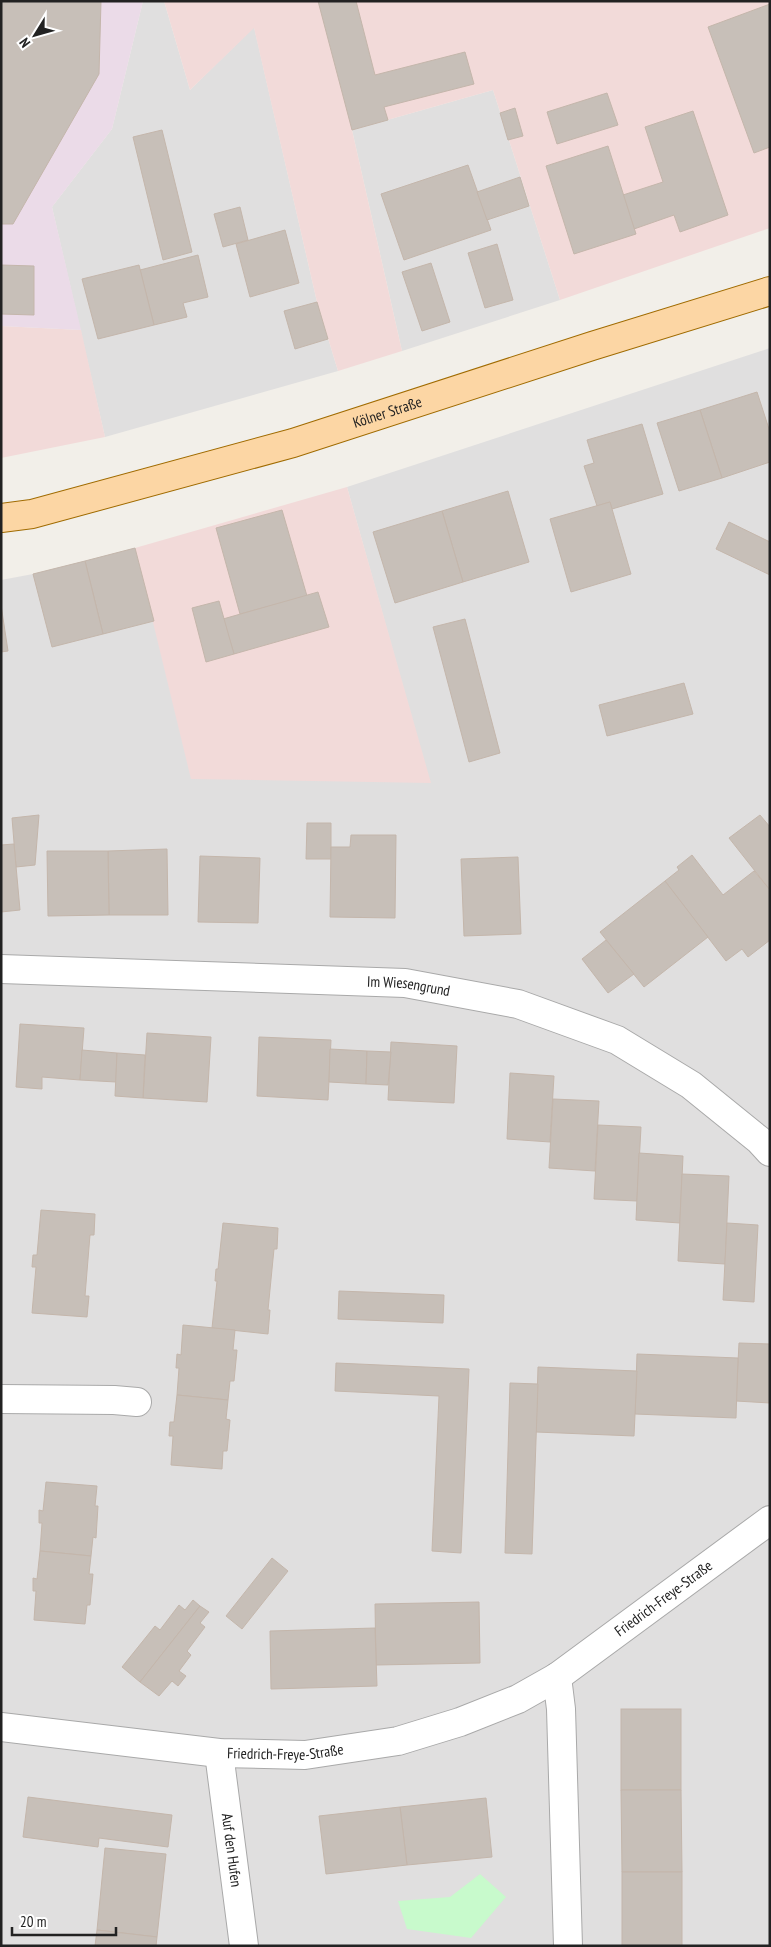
<svg xmlns="http://www.w3.org/2000/svg" width="771" height="1947" viewBox="0 0 771 1947" font-family="'PT Sans Narrow',sans-serif">
<style>
.residential{fill:#e0dfdf}
.commercial{fill:#f2dad9}
.industrial{fill:#ebdbe8}
.park{fill:#c8facc}
.building{fill:#c7bfb8;stroke:#c4b6ab}
.lines{fill:none;stroke-linecap:round;stroke-linejoin:round}
.minor-casing{stroke:#a9a9a9;stroke-width:30}
.major-casing{stroke:#a06b00;stroke-width:30}
.minor{stroke:#fff;stroke-width:28}
.major{stroke:#fcd6a4;stroke-width:28}
.labels{text-anchor:middle;stroke-width:4.5;stroke-linejoin:round;paint-order:stroke}
.street-label{font-size:15px;fill:#222;stroke:#fff}
</style>
<rect width="100%" height="100%" fill="#f2efe9"/>
<!-- residential -->
<g class="residential">
<polygon points="143,1 164,1 190,90 254,27 317,302 338,371 105,437 52,207 112,129"/>
<polygon points="493,90 560,300 402,351 352,130"/>
<polygon points="770,348 770,1946 1,1946 1,580 33,574 135,548 154,621 430,783 347,487"/>
</g>
<!-- commercial -->
<g class="commercial">
<polygon points="164,1 770,1 770,228 560,300 493,90 352,130 402,351 338,371 317,302 254,28 190,90"/>
<polygon points="1,326 81,330 105,437 1,458"/>
<polygon points="347,487 431,783 191,779 135,548"/>
</g>
<!-- industrial -->
<polygon class="industrial" points="1,1 143,1 112,129 52,207 81,330 1,326"/>
<!-- park -->
<polygon class="park" points="480,1874 506,1897 471,1938 407,1929 398,1901 450,1897"/>
<!-- building -->
<g class="building">
<polygon points="1,1 101,1 99,74 13,224 1,224"/>
<polygon points="318,1 356,1 375,75 465,52 474,84 384,107 388,120 352,130"/>
<polygon points="770,4 770,147 754,153 708,27"/>
<polygon points="607,93 618,125 557,144 547,112"/>
<polygon points="515,108 523,136 508,140 500,113"/>
<polygon points="693,111 728,215 680,232 674,215 634,229 623,195 663,182 645,127"/>
<polygon points="162,130 192,252 163,260 133,137"/>
<polygon points="608,146 636,234 574,254 546,166"/>
<polygon points="468,165 491,230 404,260 381,194"/>
<polygon points="520,177 529,206 487,220 477,192"/>
<polygon points="240,207 248,240 223,247 214,214"/>
<polygon points="285,230 299,283 250,297 236,244"/>
<polygon points="497,244 513,300 485,308 468,253"/>
<polygon points="198,255 208,297 183,303 187,317 154,325 140,270"/>
<polygon points="431,263 450,322 422,331 402,272"/>
<polygon points="1,265 34,266 34,315 1,314"/>
<polygon points="139,265 154,325 98,339 82,279"/>
<polygon points="317,302 328,339 295,349 284,311"/>
<polygon points="757,392 770,432 770,462 722,478 700,410"/>
<polygon points="700,410 722,478 679,491 657,423"/>
<polygon points="642,424 663,494 612,509 610,502 597,506 584,466 594,463 587,440"/>
<polygon points="508,491 529,562 463,582 442,511"/>
<polygon points="610,502 631,574 571,592 550,519"/>
<polygon points="282,510 307,596 240,614 216,528"/>
<polygon points="442,511 463,582 395,603 373,532"/>
<polygon points="729,522 770,542 770,575 716,549"/>
<polygon points="135,548 154,621 103,634 85,561"/>
<polygon points="85,561 103,634 52,647 33,574"/>
<polygon points="318,592 329,627 234,654 223,619"/>
<polygon points="219,601 234,654 206,662 192,608"/>
<polygon points="1,605 8,651 1,652"/>
<polygon points="465,619 500,753 469,762 433,627"/>
<polygon points="684,683 693,714 607,736 599,705"/>
<polygon points="39,815 35,865 16,867 12,818"/>
<polygon points="760,815 770,827 770,890 729,838"/>
<polygon points="307,823 331,823 331,859 306,859"/>
<polygon points="351,835 396,835 395,918 330,917 331,847 350,847"/>
<polygon points="14,844 20,910 1,912 1,845"/>
<polygon points="167,849 168,915 109,915 108,851"/>
<polygon points="47,851 108,851 109,915 48,916"/>
<polygon points="692,855 723,895 754,871 770,890 770,940 748,957 742,949 726,961 665,881 679,870 677,867"/>
<polygon points="200,856 260,858 258,923 198,922"/>
<polygon points="518,857 521,934 464,936 461,859"/>
<polygon points="665,881 708,937 644,987 600,932"/>
<polygon points="606,940 634,974 608,993 582,959"/>
<polygon points="20,1024 84,1028 80,1080 42,1077 42,1089 16,1087"/>
<polygon points="147,1033 211,1037 207,1102 143,1098"/>
<polygon points="259,1037 331,1040 328,1100 257,1096"/>
<polygon points="391,1042 457,1046 454,1103 388,1100"/>
<polygon points="330,1049 367,1051 366,1084 329,1082"/>
<polygon points="82,1050 117,1053 116,1082 80,1080"/>
<polygon points="367,1051 391,1052 388,1085 366,1084"/>
<polygon points="117,1053 145,1055 143,1098 115,1096"/>
<polygon points="510,1073 554,1076 550,1142 507,1139"/>
<polygon points="553,1099 599,1101 595,1171 549,1168"/>
<polygon points="598,1125 641,1127 637,1201 594,1199"/>
<polygon points="639,1153 683,1156 680,1223 636,1220"/>
<polygon points="682,1174 729,1176 725,1264 678,1261"/>
<polygon points="41,1210 95,1214 94,1235 90,1235 85,1296 89,1296 87,1317 32,1313 36,1267 32,1267 33,1255 37,1255"/>
<polygon points="223,1223 278,1228 277,1249 274,1249 268,1310 270,1310 268,1334 212,1328 217,1281 215,1281 216,1269 218,1269"/>
<polygon points="727,1223 758,1225 754,1302 723,1300"/>
<polygon points="339,1291 444,1295 443,1323 338,1319"/>
<polygon points="183,1325 235,1330 233,1350 237,1350 234,1381 230,1381 228,1400 177,1395 179,1368 176,1368 177,1354 181,1355"/>
<polygon points="739,1343 770,1344 770,1403 736,1401"/>
<polygon points="637,1354 738,1358 736,1418 635,1414"/>
<polygon points="336,1363 469,1369 461,1553 432,1551 439,1396 335,1391"/>
<polygon points="538,1367 637,1371 634,1436 536,1432"/>
<polygon points="510,1383 538,1384 532,1554 505,1553"/>
<polygon points="177,1395 228,1400 226,1419 230,1420 227,1451 223,1451 222,1469 171,1465 173,1436 169,1436 170,1422 174,1422"/>
<polygon points="46,1482 97,1486 95,1506 98,1506 96,1538 93,1537 91,1556 40,1551 42,1523 39,1523 39,1510 43,1511"/>
<polygon points="40,1551 91,1556 89,1574 93,1574 90,1605 87,1605 85,1624 34,1620 36,1591 33,1591 33,1578 37,1579"/>
<polygon points="272,1558 288,1571 242,1629 226,1616"/>
<polygon points="193,1600 200,1606 140,1682 122,1667 155,1626 160,1630 179,1605 185,1610"/>
<polygon points="479,1602 480,1663 376,1665 375,1604"/>
<polygon points="200,1606 209,1612 200,1623 205,1627 187,1651 191,1655 179,1671 186,1676 178,1686 172,1681 159,1696 140,1682"/>
<polygon points="375,1628 377,1686 271,1689 270,1631"/>
<rect x="621" y="1709" width="60" height="81"/>
<polygon points="621,1790 681,1790 682,1872 622,1872"/>
<polygon points="28,1797 172,1815 168,1847 99,1838 98,1847 23,1837"/>
<polygon points="486,1798 492,1857 407,1865 400,1807"/>
<polygon points="400,1807 407,1865 326,1874 319,1816"/>
<polygon points="105,1848 166,1854 157,1937 97,1930"/>
<rect x="622" y="1872" width="60" height="74"/>
<polygon points="97,1930 157,1937 156,1946 95,1946"/>
</g>
<g class="lines">
<defs>
<g id="minor">
<path id="s1" d="M1,969L405,983L518,1004L617,1040L691,1085L759,1140L770,1152"/>
<polyline points="1,1399 114,1400 137,1402"/>
<polyline points="557,1677 561,1709 568,1946"/>
<path id="s2" d="M1,1727L219,1753L305,1755L398,1741L460,1722L518,1699L557,1677L770,1520"/>
<path id="s3" d="M219,1753L244,1946"/>
</g>
<g id="major">
<path id="s4" d="M1,518L32,514L293,443L592,346L770,291"/>
</g>
</defs>
<!-- minor casing -->
<use href="#minor" class="minor-casing"/>
<!-- major casing -->
<use href="#major" class="major-casing"/>
<!-- minor -->
<use href="#minor" class="minor"/>
<!-- major -->
<use href="#major" class="major"/>
</g>
<g class="labels">
<!-- street labels -->
<g class="street-label">
<text dy="5" stroke="none"><textPath href="#s4" startOffset="401">Kölner Straße</textPath></text>
<text dy="5" stroke="none"><textPath href="#s1" startOffset="408">Im Wiesengrund</textPath></text>
<text dy="5" stroke="none"><textPath href="#s2" startOffset="704">Friedrich-Freye-Straße</textPath></text>
<text dy="5" stroke="none"><textPath href="#s2" startOffset="286">Friedrich-Freye-Straße</textPath></text>
<text dy="5" stroke="none"><textPath href="#s3" startOffset="98">Auf den Hufen</textPath></text>
</g>
</g>
<!-- border -->
<rect width="771" height="1947" fill="none" stroke="#222222" stroke-width="5"/>
<!-- north arrow -->
<g transform="translate(35 35) rotate(233)" stroke="#ffffff" stroke-width="4" paint-order="stroke">
<path d="M0-4L9 19L0 12L-9 19Z" fill="#222222"/>
<text y="-8" font-size="14" font-weight="bold" text-anchor="middle" fill="#222222">N</text>
</g>
<!-- scale -->
<path d="M12 1927v8h104v-8" fill="none" stroke="#222222" stroke-width="2.5"/>
<text x="20" y="1927" font-size="15" fill="#222222" stroke="#ffffff" stroke-width="4" paint-order="stroke">20 m</text>
</svg>
